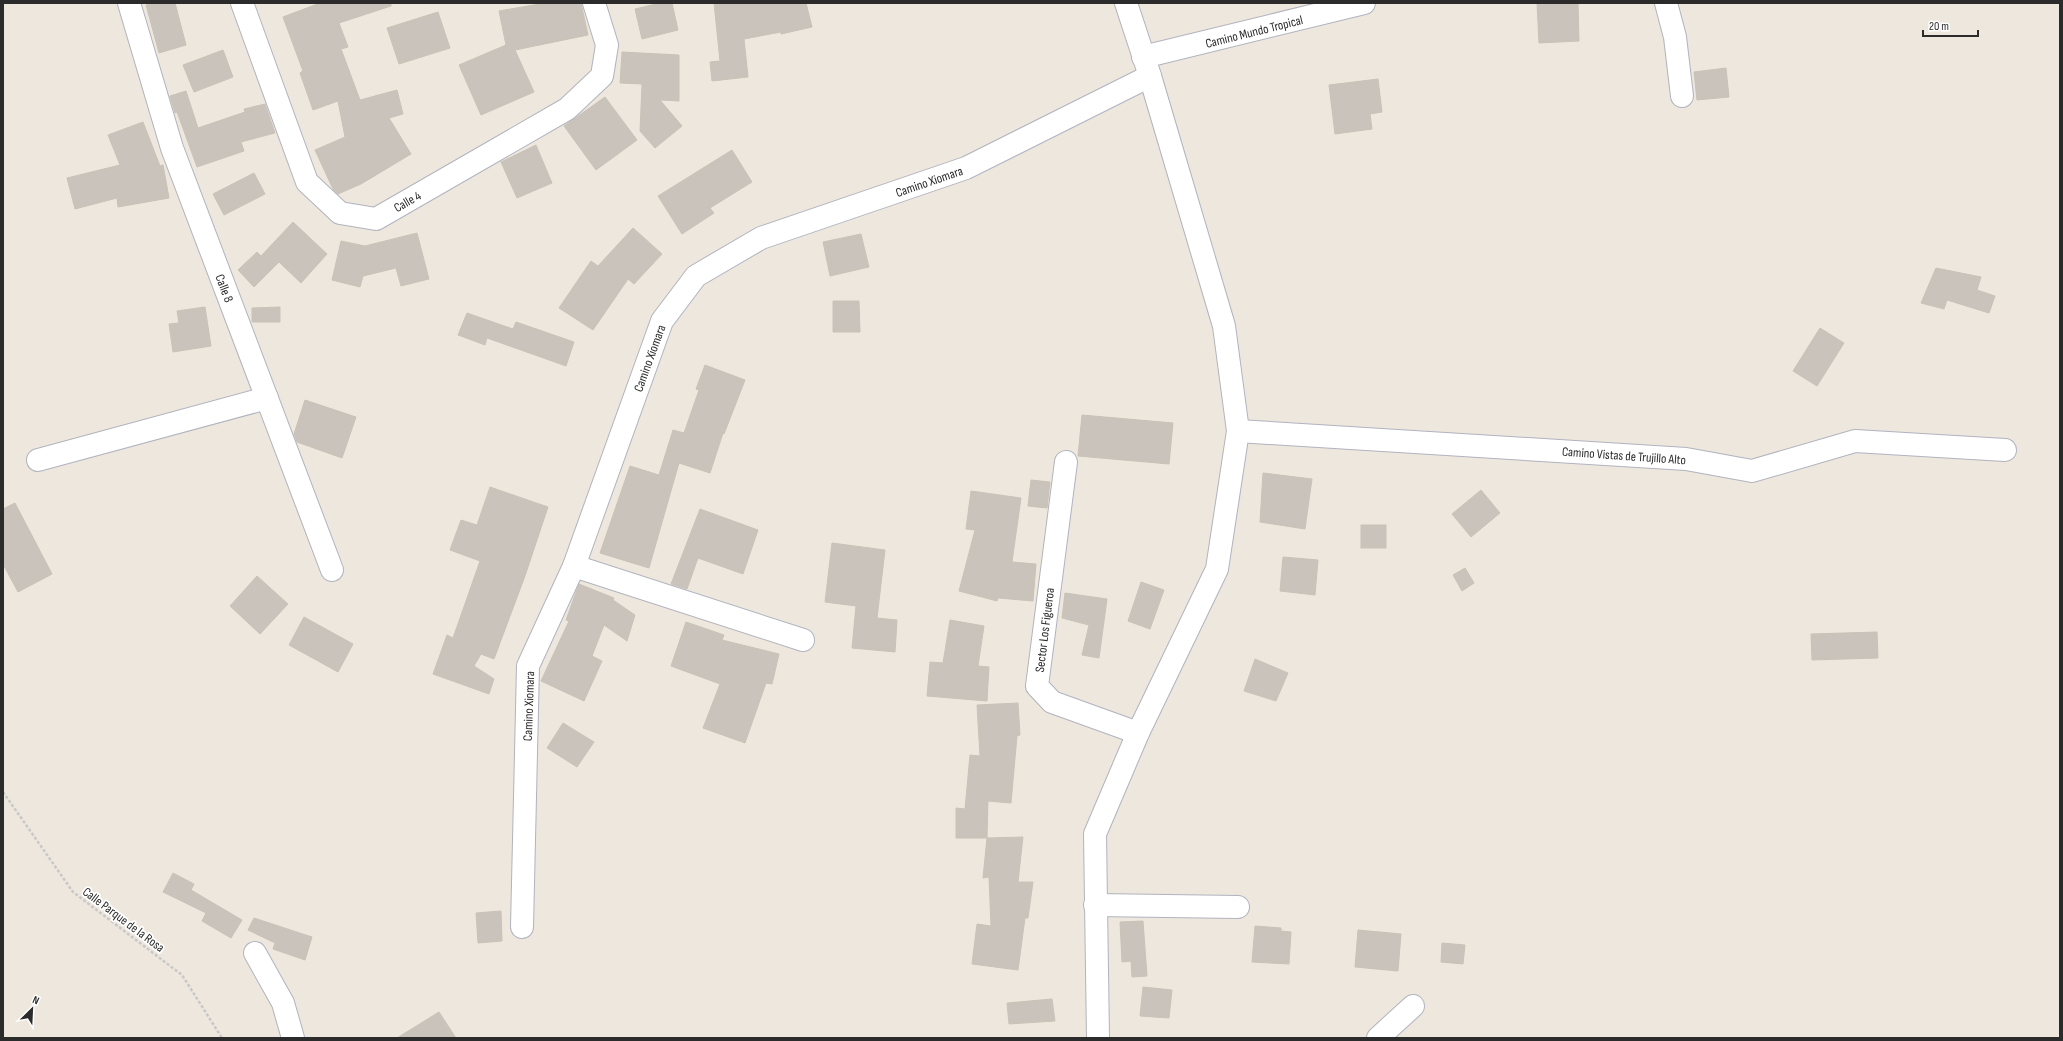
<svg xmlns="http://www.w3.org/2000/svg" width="2063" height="1041" viewBox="0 0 2063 1041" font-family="'Sofia Sans Condensed',sans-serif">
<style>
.building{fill:#c9c3bc;stroke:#c9c3b6}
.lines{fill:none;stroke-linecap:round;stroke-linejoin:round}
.minor-casing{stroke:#b1b3bf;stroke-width:24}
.path{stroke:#c8c8c8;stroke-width:2.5;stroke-dasharray:3 2;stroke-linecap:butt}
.minor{stroke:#fff;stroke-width:22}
.labels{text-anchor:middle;stroke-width:3.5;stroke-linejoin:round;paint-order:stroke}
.street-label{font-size:13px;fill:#2b2b2b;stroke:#fff}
</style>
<rect width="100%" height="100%" fill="#ede7dd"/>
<!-- building -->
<g class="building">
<polygon points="156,3 175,3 186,45 159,53 146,5"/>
<polygon points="320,3 391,3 391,6 339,23 348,47 341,49 360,100 397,90 403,114 389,118 411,154 361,184 338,194 333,189 315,150 345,137 338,101 313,110 300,73 303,71 283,17"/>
<polygon points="545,3 581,3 588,35 515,50 534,92 481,115 459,65 506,45 499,11"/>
<polygon points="660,3 672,3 678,30 642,39 635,9"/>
<polygon points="714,3 806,3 812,27 781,34 781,32 744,39 748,77 712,81 710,62 720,61"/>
<polygon points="1537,3 1578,3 1579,41 1539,43"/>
<polygon points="438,12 450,48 399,64 387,28"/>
<polygon points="223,50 233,77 194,92 183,65"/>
<polygon points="622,52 679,55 679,101 660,100 682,126 655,148 640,131 642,84 620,83"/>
<polygon points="1726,68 1729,97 1697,100 1694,72"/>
<polygon points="1378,79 1382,112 1370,114 1372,129 1335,134 1329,85"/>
<polygon points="186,91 198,128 245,112 244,109 265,104 275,133 241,142 244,151 197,167 177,112 175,113 170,96"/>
<polygon points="605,97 637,140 596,170 564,126"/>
<polygon points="143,122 160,166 163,165 169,198 118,207 117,198 75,209 67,178 120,165 108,135"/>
<polygon points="536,145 552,183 517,198 501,162"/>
<polygon points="732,150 752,182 710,208 714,213 682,234 658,196"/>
<polygon points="254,173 265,194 224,215 213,194"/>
<polygon points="293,222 327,254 301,283 279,262 254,287 238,270 257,252 261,256"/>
<polygon points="633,228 662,254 634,284 628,279 593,330 559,308 591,261 598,266"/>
<polygon points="417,233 429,279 401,286 396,268 363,276 360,287 332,280 341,241 365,246"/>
<polygon points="861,234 869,267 830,276 823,242"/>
<polygon points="1936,268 1981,277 1977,290 1995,296 1989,313 1947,300 1944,309 1921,303"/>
<polygon points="833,301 859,301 860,332 833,332"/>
<polygon points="205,307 211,346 173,352 169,324 179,323 177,311"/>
<polygon points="280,307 280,322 252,322 252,308"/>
<polygon points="467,313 513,329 516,322 574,342 566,366 487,338 485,345 458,335"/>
<polygon points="1820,328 1844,343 1817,386 1793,371"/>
<polygon points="705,365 745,380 724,434 723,433 710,473 679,463 649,568 600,553 630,466 659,475 673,430 684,433 699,390 696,389"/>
<polygon points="305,400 356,417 342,458 297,442 294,434"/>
<polygon points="1082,415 1173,423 1169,464 1078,456"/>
<polygon points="1263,473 1312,479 1305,529 1260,522"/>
<polygon points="1031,480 1050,482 1047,508 1028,506"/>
<polygon points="490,487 548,507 525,576 494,659 481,654 474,666 494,679 489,694 433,674 447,635 453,638 480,561 450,550 461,520 477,525"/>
<polygon points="1481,490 1500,513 1471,537 1452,514"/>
<polygon points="971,491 1021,498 1012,562 1036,564 1033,601 998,598 997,601 959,591 975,530 966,529"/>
<polygon points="15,503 52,574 18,592 3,564 3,509"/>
<polygon points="700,509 758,530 743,574 698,558 687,589 671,584"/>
<rect x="1361" y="525" width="25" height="23"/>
<polygon points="832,543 885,550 877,618 897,620 895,652 852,648 856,606 825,602"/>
<polygon points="1283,557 1318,560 1315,595 1280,591"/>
<polygon points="1465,568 1474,583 1462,591 1453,575"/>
<polygon points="257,576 288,604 260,634 230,606"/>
<polygon points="1141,582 1164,590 1150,629 1128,621"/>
<polygon points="579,584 614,598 613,600 635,615 627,641 604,625 592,656 602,661 584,701 541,681 569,621 566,620"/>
<polygon points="1065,593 1107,599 1099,658 1082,655 1089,625 1062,618"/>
<polygon points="304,617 353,644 338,672 289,645"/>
<polygon points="950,620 984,626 978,666 989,667 987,701 927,696 930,662 943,663"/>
<polygon points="686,622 724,635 722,640 779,654 772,684 766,683 745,743 703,728 720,684 671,666"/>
<polygon points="1877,632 1878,658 1812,660 1811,634"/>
<polygon points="1255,659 1288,673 1276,701 1244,691"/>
<polygon points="1018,703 1020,735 1017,736 1011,803 988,801 987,838 956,838 956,808 965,809 970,755 980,756 977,705"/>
<polygon points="563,723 594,742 577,767 547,748"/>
<polygon points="1023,837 1018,882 1033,882 1028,918 1025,918 1018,970 972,964 977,924 991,926 989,877 983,878 987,838"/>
<polygon points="173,873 194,884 191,890 242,920 231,938 202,921 206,913 163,892"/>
<polygon points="501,911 502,941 478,943 476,913"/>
<polygon points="254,918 312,937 305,960 273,949 275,943 248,930"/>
<polygon points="1143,921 1147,976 1132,977 1131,961 1122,962 1120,922"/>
<polygon points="1255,926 1281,928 1281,931 1291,932 1289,964 1252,962"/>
<polygon points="1358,930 1401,934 1398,971 1355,967"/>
<polygon points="1442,943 1465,945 1463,964 1441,962"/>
<polygon points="1143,987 1172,990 1169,1018 1140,1016"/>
<polygon points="1052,999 1055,1021 1009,1024 1007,1003"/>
<polygon points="439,1012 456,1038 397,1038"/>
</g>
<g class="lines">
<defs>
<g id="minor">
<polyline points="129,3 172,148 332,570"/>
<polyline points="242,3 307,182 340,213 376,219 567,109 602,76 607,45 594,3"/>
<polyline points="1666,3 1675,37 1682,96"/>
<polyline points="1143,57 1364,3"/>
<polyline points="1238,431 1686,459 1752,471 1855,441 2005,450"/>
<polyline points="38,460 267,398"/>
<polyline points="1066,462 1037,686 1052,702 1138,733"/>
<polyline points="574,566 803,640"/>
<polyline points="1095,905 1238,907"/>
<polyline points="522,927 528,666 574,566 662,321 696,276 761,238 966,168 1150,76"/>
<polyline points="255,953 283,1003 293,1038"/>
<polyline points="1098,1038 1095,834 1138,733 1217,569 1238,431 1224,326 1150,76 1126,3"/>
<polyline points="1378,1038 1413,1006"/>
</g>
</defs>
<!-- minor casing -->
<use href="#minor" class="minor-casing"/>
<!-- path -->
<polyline class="path" points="3,792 73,892 182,975 222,1038"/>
<!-- minor -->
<use href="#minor" class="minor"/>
</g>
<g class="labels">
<!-- street labels -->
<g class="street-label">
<text transform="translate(1254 31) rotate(-14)" y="5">Camino Mundo Tropical</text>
<text transform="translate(929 181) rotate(-19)" y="5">Camino Xiomara</text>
<text transform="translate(407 201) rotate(-30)" y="5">Calle 4</text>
<text transform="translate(225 288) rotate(69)" y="5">Calle 8</text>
<text transform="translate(649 358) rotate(-70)" y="5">Camino Xiomara</text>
<text transform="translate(1624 455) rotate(4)" y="5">Camino Vistas de Trujillo Alto</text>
<text transform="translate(1044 630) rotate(-83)" y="5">Sector Los Figueroa</text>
<text transform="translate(528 706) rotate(-88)" y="5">Camino Xiomara</text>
<text transform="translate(124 919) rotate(37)" y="5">Calle Parque de la Rosa</text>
</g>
</g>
<!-- border -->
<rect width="2063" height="1041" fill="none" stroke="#2b2b2b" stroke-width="8"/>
<!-- north arrow -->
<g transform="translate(32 1009) rotate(24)" stroke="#ffffff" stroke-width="3" paint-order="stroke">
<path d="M0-3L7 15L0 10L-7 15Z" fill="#2b2b2b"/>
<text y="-6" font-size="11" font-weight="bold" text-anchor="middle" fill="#2b2b2b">N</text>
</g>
<!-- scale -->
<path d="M1923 30v6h55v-6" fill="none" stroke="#2b2b2b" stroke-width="2"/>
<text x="1929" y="30" font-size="12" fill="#2b2b2b" stroke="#ffffff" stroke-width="3" paint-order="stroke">20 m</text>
</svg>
